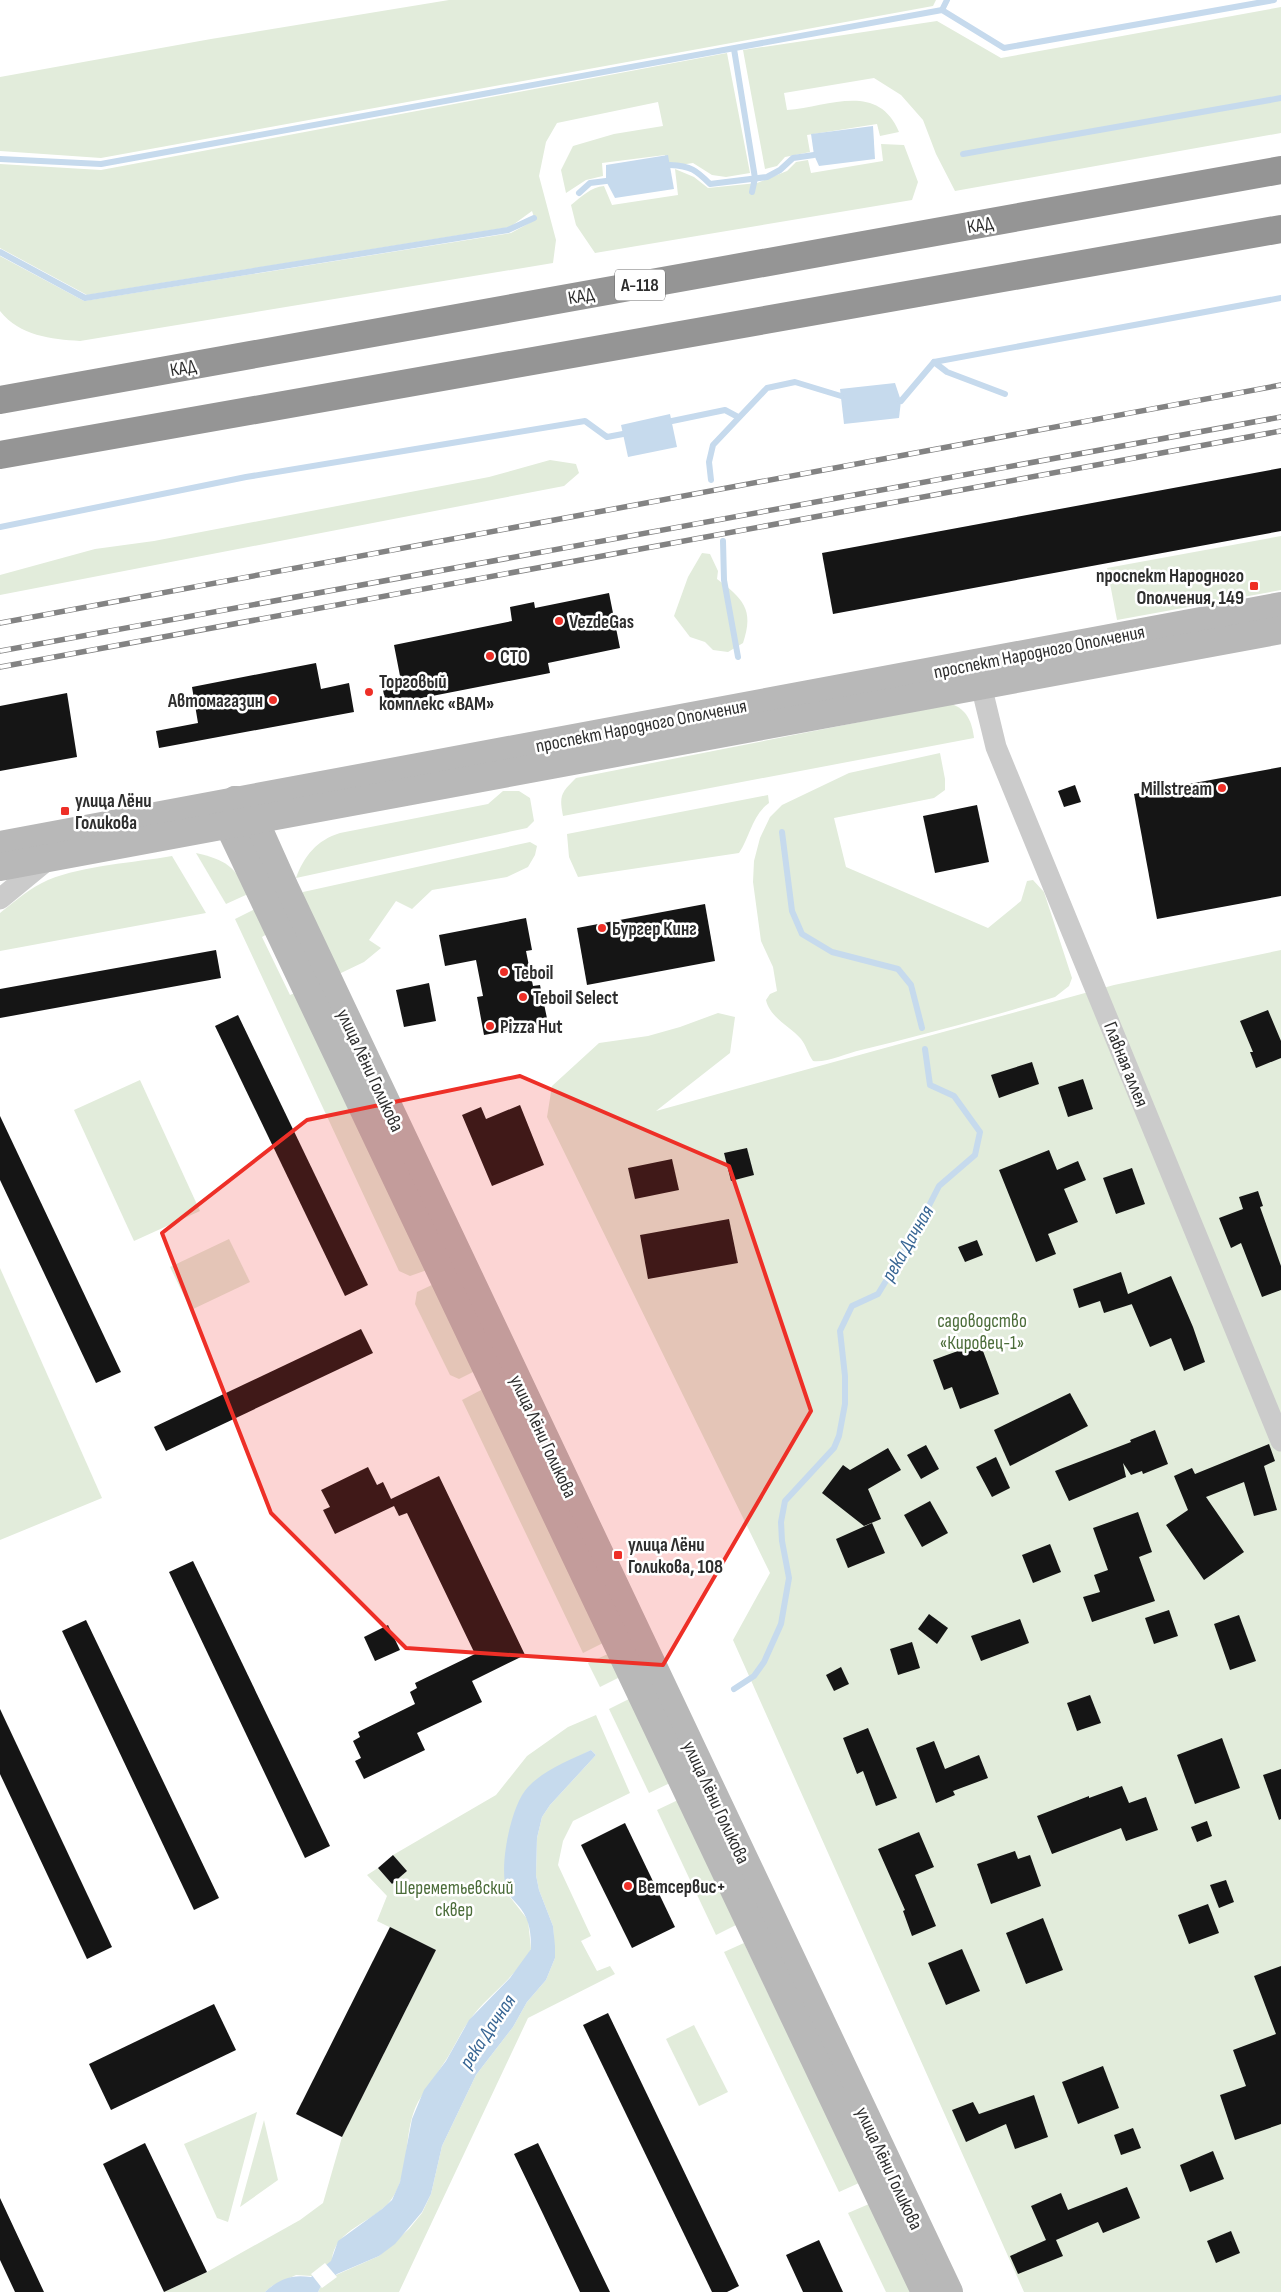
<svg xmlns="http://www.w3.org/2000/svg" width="1281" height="2292" viewBox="0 0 1281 2292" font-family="'Sofia Sans Condensed',sans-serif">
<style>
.green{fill:#e2ecdb;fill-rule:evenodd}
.water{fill:#c6daed}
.pier{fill:#fff}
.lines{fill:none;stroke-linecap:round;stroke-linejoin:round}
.stream{stroke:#c6daed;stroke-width:6}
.building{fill:#151515}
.street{stroke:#cbcbcb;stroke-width:21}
.secondary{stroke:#b8b8b8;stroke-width:28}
.highway{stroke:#959595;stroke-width:28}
.rail-casing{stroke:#838383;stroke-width:5.5}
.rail{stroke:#fff;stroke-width:4;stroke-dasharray:11;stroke-linecap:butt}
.marked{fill:#ee2f27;fill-opacity:0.2;stroke:#ee2f27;stroke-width:4;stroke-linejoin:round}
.poi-dot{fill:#ee2f27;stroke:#fff;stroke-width:2}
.labels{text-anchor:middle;stroke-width:5;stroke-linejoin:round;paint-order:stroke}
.shield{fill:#fff;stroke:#6d6d6d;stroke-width:1}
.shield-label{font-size:18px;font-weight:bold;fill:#2e2e2e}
.street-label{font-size:19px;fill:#2e2e2e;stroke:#fff}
.poi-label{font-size:19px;font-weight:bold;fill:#2e2e2e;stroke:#fff;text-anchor:start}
.park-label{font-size:19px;fill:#4b6c39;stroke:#fff}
.water-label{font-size:20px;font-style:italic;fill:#386694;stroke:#fff}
</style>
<rect width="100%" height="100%" fill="#fff"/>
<!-- green -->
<g class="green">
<polygon points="449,0 936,0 933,6 101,158 0,151 0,77 211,39"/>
<path d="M1281,7V133L955,191L936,154L923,120L901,95L874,78L784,93L787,110C828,107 878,81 899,132L880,136L877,124L807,135L810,152L785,157L777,166L765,169L743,50L937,21L1001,58Z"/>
<path d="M727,53L750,173L726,177L712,175L693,163L667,167L665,155L602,163L603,176L586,180L566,193L561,170L573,146L614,134L663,126L658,102L557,123L546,142L539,176L556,240L553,263L80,341C51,339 20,336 0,311V256L84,301L511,233L535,220L532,211L510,227L87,295L0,248V164L101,170Z"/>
<path d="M881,144L904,145L918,182L912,200L595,253L576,225L571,205C581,197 591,187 604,186L612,205L678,195L675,169L694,177L708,188L757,183L787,171L796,162L808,160L811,173L883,161Z"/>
<polygon points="550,460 576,464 579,473 564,486 0,595 0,575 95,549 154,541 489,477"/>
<polygon points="1281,536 1281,590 1117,620 1107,568"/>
<path d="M702,553L710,554L718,571L717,579C742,598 755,609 743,643L728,652L713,650L705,642L690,637L674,616L688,577Z"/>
<path d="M951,704C967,709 972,722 974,738L563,816C559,795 561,793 576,778Z"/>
<path d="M940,753L945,779V790L934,798L834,818L846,867L988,928L1021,901L1027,881L1033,880L1044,892L1072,978L1069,986L1055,997C991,1017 926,1034 861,1050C847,1053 826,1063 813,1061C808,1054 806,1045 801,1039C790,1026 770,1018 766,1000L770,994L777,991L773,967L761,941L753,882L754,861L760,838L770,817L782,805L849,773Z"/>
<path d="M503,791H519L530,798L534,821L527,828L296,878C304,856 317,840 340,833L488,804Z"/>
<path d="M768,795L769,803C752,815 750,837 739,853L578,877L569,857L567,834Z"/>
<polygon points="530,842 537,846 535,855 528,867 507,877 432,890 412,909 396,901 369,940 381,948 364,962 341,973 333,971 300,898 303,892"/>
<path d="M196,853C226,860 235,866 248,894L226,904Z"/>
<path d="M172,856L206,913L0,951V913C15,901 30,888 48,880C85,865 133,863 172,856Z"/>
<polygon points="255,909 267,934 262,937 290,995 295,993 427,1270 410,1276 399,1271 235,919"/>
<polygon points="1281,950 1281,2292 1024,2292 733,1640 770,1573 547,1117 552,1086 599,1043 648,1036 680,1027 718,1013 735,1017 730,1053 656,1111 1114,985"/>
<polygon points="140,1080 200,1211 134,1241 74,1110"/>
<polygon points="229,1239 250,1282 191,1310 170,1267"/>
<polygon points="0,1268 102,1498 0,1540"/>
<polygon points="434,1284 475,1371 459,1379 450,1375 415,1304 417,1292"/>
<polygon points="483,1389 603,1643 583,1653 462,1400"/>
<polygon points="608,1654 620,1677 600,1687 588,1663"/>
<polygon points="629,1699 670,1783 649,1793 609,1709"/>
<path d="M596,1715L630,1793L573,1821L563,1841L558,1865L591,1936L581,1941L597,1971L610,1966L615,1974L528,2018L399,2292H318L321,2286L312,2276L296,2275L272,2286L265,2292H164L207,2272L300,2220L323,2203L342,2137L436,1950L377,1921L387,1896L367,1875L378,1868L392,1884L407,1871L393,1855L496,1795L527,1756L568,1727ZM591,1750L596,1755L550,1805L542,1817L537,1838L536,1875L539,1890L553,1926L555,1958L546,1980L527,2002L513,2027L476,2075L442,2146L431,2194L422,2213L409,2229L379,2256L336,2275C335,2271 331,2265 332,2260C334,2229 375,2222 391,2200C412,2171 402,2132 418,2102C427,2087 437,2074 446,2060C454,2048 460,2033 469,2021C487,1995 516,1978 531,1949L528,1920L510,1897L557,1768Z"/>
<polygon points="678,1800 736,1925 716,1935 657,1810"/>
<polygon points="744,1943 859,2183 839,2192 724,1952"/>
<polygon points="694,2025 728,2092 699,2106 666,2039"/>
<polygon points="257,2112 228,2222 217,2218 184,2144"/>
<polygon points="264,2120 278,2180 240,2207"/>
<polygon points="869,2204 911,2292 886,2292 848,2213"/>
</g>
<!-- water -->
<g class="water">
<polygon points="873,126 875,159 819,166 814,155 811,134"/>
<polygon points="668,155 674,189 615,198 606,181 606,165"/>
<polygon points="895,383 901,401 899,418 844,424 840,389"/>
<polygon points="670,414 677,447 628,457 621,425"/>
<path d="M591,1750L596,1755L550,1805L542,1817L537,1838L536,1875L539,1890L553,1926L555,1946V1958L546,1980L527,2002L513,2027L476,2075L442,2146L431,2194L422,2212L395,2244L379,2256L337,2274L321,2286L318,2292H265C279,2279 291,2274 311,2277L331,2261L338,2241L382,2209L392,2200L400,2182L412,2119L424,2090L446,2061L469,2020L510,1978L531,1949C531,1934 530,1921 521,1909C516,1902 510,1898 507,1891C498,1868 511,1804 528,1787C544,1770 570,1760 591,1750Z"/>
</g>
<!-- pier -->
<polygon class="pier" points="325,2263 337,2277 322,2288 311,2274"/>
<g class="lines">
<!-- stream -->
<g class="stream">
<polyline points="942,10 947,0"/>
<polyline points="734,49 755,178 752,192"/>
<polyline points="963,154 1281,98"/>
<polyline points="0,159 101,164 942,10 1004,48 1274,0"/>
<path d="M670,165C691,166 696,170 710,184L767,177L780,170L793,158L814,155"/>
<polyline points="579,193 590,183 606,181"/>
<polyline points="0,252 85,298 508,230 534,218"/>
<polyline points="934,362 947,372 1005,394"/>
<polyline points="901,401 934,362 1281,298"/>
<polyline points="672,421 725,410 738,417"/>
<polyline points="711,480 709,462 713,445 767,388 795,382 841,396"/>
<polyline points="0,527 246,477 585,421 607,437 623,434"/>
<polyline points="723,541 724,580 738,657"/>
<polyline points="782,832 792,911 802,934 832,952 898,969 911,985 922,1028"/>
<polyline points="734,1689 754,1676 764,1662 781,1624 789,1578 782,1541 781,1522 785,1501 834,1448 839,1436 845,1404 845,1376 840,1331 852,1306 878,1294 914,1235 939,1186 975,1155 980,1132 954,1096 930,1085 925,1049"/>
</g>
</g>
<!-- building -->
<g class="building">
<polygon points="1281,468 1281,531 833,614 822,553"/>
<polygon points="609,593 620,648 548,663 550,673 386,705 382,685 401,681 394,645 512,621 510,607 534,602 535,608"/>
<polygon points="316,663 321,689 349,683 354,712 159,748 156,731 198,723 192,687"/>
<polygon points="67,693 77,757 0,771 0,706"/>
<polygon points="1281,767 1281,896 1157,919 1134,794"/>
<polygon points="1075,785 1081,802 1064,807 1058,791"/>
<polygon points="977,805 989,862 935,873 923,816"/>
<polygon points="705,904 715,961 587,985 577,928"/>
<polygon points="526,918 532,950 526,951 533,986 540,985 548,1023 484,1035 477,997 483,996 476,960 445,966 439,935"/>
<polygon points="216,950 221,978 0,1018 0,989"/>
<polygon points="429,983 436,1021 404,1027 396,990"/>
<polygon points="1268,1010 1281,1041 1281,1058 1256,1068 1250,1052 1253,1052 1240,1021"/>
<polygon points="238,1015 368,1285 345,1296 215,1026"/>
<polygon points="1032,1062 1039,1084 999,1098 991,1075"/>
<polygon points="1083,1079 1093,1109 1068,1117 1058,1087"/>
<polygon points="520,1105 544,1165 492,1186 462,1115 481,1107 486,1119"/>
<polygon points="0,1116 121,1372 96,1383 0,1180"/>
<polygon points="747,1148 754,1175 731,1181 724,1153"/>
<polygon points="1049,1150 1057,1170 1078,1161 1086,1180 1064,1189 1078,1222 1048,1234 1056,1254 1036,1262 999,1170"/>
<polygon points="672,1159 679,1190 635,1199 628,1168"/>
<polygon points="1132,1168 1145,1204 1116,1214 1103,1178"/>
<polygon points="1258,1191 1263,1206 1260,1207 1281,1266 1281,1290 1262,1297 1241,1243 1231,1248 1219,1218 1243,1209 1239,1197"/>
<polygon points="729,1219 738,1263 648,1279 640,1235"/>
<polygon points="977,1240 983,1255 965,1262 958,1247"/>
<polygon points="1121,1272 1128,1294 1171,1276 1193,1327 1205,1362 1184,1371 1171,1338 1150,1347 1130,1300 1132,1304 1104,1313 1100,1301 1079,1308 1073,1289"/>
<polygon points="361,1329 373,1353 166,1451 154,1427"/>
<polygon points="980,1343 999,1394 960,1409 952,1387 944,1390 933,1360"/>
<polygon points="1070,1393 1088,1426 1010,1466 994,1430"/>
<polygon points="1155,1430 1168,1464 1143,1474 1142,1471 1131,1475 1123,1463 1126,1477 1069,1501 1055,1471 1131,1442 1130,1440"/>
<polygon points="1269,1444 1275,1461 1264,1466 1277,1510 1254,1516 1244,1482 1206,1497 1244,1552 1204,1580 1166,1525 1188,1510 1174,1476 1192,1468 1195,1474"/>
<polygon points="926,1445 939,1469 921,1479 907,1455"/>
<polygon points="888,1448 901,1470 868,1489 881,1519 864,1526 822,1493 843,1465 850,1470"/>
<polygon points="996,1457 1010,1488 992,1497 976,1467"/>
<polygon points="368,1467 377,1485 383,1482 391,1499 439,1476 525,1655 472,1681 482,1702 417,1733 425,1750 364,1779 355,1761 361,1758 353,1741 360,1737 358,1732 415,1704 410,1692 417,1688 415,1683 475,1654 407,1513 399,1516 394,1506 335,1534 323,1510 330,1507 321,1490"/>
<polygon points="930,1501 948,1533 922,1547 904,1515"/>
<polygon points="1138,1512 1152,1552 1139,1557 1155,1601 1092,1622 1083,1597 1100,1592 1094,1575 1108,1570 1093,1528"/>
<polygon points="872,1523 885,1553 848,1568 836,1539"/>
<polygon points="1050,1544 1061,1572 1033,1583 1022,1555"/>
<polygon points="193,1561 330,1846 305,1858 169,1572"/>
<polygon points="1169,1610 1178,1636 1154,1644 1145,1618"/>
<polygon points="929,1614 948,1628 937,1644 918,1629"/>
<polygon points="1239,1615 1256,1661 1230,1670 1214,1624"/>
<polygon points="1020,1619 1029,1643 981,1661 971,1636"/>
<polygon points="86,1620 219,1898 194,1910 62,1631"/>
<polygon points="388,1625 400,1650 375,1661 364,1637"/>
<polygon points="912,1642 920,1668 898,1675 890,1649"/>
<polygon points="841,1667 849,1684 834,1691 826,1675"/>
<polygon points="1090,1695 1101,1723 1077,1731 1067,1703"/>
<polygon points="0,1709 112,1947 87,1959 0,1774"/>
<polygon points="868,1728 897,1798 876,1806 863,1771 857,1774 843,1738"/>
<polygon points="1222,1738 1240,1788 1195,1804 1177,1755"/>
<polygon points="934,1741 945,1769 979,1755 988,1778 953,1791 955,1795 936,1803 916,1748"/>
<polygon points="1281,1769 1281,1819 1279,1820 1263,1775"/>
<polygon points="1122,1786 1129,1803 1146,1797 1158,1830 1126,1841 1121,1828 1052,1854 1037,1816 1089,1796 1089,1798"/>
<polygon points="1207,1821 1212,1836 1197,1842 1191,1827"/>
<polygon points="625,1823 675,1927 632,1948 581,1845"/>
<polygon points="919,1832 934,1867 915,1875 936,1926 912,1936 903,1911 905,1910 878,1849"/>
<polygon points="1015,1851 1018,1859 1030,1855 1041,1886 991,1904 977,1864"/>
<polygon points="393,1855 407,1871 392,1884 378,1868"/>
<polygon points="1226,1880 1234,1902 1219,1908 1210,1885"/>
<polygon points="1208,1904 1219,1933 1189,1944 1178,1915"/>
<polygon points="1043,1918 1063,1970 1026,1984 1006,1933"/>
<polygon points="390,1927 436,1950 342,2137 296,2114"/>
<polygon points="962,1949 980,1991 946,2005 928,1963"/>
<polygon points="1281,1966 1281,2124 1235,2140 1220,2095 1246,2086 1233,2050 1276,2034 1254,1976"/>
<polygon points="214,2004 236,2050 111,2110 89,2064"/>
<polygon points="608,2013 739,2286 727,2292 712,2292 583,2025"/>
<polygon points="1103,2066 1119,2108 1078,2124 1062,2082"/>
<polygon points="1034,2095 1048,2137 1015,2149 1006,2124 966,2142 952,2110 973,2102 979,2114"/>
<polygon points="1133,2128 1141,2148 1121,2155 1114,2135"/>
<polygon points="145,2143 207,2272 164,2292 103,2164"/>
<polygon points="538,2143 610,2292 580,2292 543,2214 514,2154"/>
<polygon points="1213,2151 1224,2179 1190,2192 1180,2165"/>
<polygon points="1127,2187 1140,2218 1103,2233 1098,2222 1056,2240 1063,2256 1018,2274 1010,2256 1046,2240 1031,2206 1061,2193 1068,2210"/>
<polygon points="0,2198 21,2243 44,2292 15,2292 0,2260"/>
<polygon points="1231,2231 1240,2253 1216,2263 1207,2241"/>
<polygon points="819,2240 843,2292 803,2292 786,2255"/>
</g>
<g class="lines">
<!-- street -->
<g class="street">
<polyline points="981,685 996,747 1281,1441"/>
<polyline points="0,899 50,858"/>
</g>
<!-- secondary -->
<g class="secondary">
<polyline points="235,800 255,821 285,888 949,2292"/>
<polyline points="235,800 229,826 925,2292"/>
<polyline points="0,845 1281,606"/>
<polyline points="0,867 1281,630"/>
</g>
<!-- highway -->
<g class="highway">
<polyline points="0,400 1281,170"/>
<polyline points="0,455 1281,229"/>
</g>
<defs>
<g id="rail">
<polyline points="0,623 1281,385"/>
<polyline points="0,651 1281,417"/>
<polyline points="0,667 1281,431"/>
</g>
</defs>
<!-- rail casing -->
<use href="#rail" class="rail-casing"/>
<!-- rail -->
<use href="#rail" class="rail"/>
</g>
<!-- marked area -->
<path class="marked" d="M520,1076L729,1166L811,1411L663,1665L406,1648L271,1513L162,1233L307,1120Z"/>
<!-- markers -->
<g class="poi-dot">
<rect x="1249" y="581" width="10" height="10" rx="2.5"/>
<circle cx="559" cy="621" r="5"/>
<circle cx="490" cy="656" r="5"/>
<circle cx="369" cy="692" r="5"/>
<circle cx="273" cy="700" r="5"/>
<circle cx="1222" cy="788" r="5"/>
<rect x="60" y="806" width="10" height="10" rx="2.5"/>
<circle cx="602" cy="928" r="5"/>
<circle cx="504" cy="972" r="5"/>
<circle cx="523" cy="997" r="5"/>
<circle cx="490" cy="1026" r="5"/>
<rect x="613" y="1550" width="10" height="10" rx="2.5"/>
<circle cx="628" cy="1886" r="5"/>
</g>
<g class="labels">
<!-- shield labels -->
<rect class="shield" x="615" y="269.5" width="50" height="31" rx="4"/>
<g class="shield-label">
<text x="640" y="291">А-118</text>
</g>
<!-- street labels -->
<g class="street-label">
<text transform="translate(980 224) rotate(-10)" y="7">КАД</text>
<text transform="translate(581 295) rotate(-10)" y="7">КАД</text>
<text transform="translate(183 367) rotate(-10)" y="7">КАД</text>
<text transform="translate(1039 651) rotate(-11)" y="7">проспект Народного Ополчения</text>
<text transform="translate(641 725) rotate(-11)" y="7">проспект Народного Ополчения</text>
<text transform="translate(1127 1064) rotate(68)" y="7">Главная аллея</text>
<text transform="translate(371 1070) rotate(65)" y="7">улица Лёни Голикова</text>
<text transform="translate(544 1436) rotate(65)" y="7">улица Лёни Голикова</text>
<text transform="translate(717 1802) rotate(65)" y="7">улица Лёни Голикова</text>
<text transform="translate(890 2168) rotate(65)" y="7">улица Лёни Голикова</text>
</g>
<!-- poi labels -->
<g class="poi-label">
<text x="1244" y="582" text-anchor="end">проспект Народного<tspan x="1244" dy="22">Ополчения, 149</tspan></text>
<text x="569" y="628">VezdeGas</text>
<text x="500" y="663">СТО</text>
<text x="379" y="688">Торговый<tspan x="379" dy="22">комплекс «ВАМ»</tspan></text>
<text x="263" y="707" text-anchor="end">Автомагазин</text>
<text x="1212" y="795" text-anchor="end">Millstream</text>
<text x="75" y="807">улица Лёни<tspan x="75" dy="22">Голикова</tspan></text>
<text x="612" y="935">Бургер Кинг</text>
<text x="514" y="979">Teboil</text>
<text x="533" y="1004">Teboil Select</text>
<text x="500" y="1033">Pizza Hut</text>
<text x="628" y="1551">улица Лёни<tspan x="628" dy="22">Голикова, 108</tspan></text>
<text x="638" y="1893">Ветсервис+</text>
</g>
<!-- park labels -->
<g class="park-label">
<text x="982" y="1327">садоводство<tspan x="982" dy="22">«Кировец-1»</tspan></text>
<text x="454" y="1894">Шереметьевский<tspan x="454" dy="22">сквер</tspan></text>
</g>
<!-- water labels -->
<g class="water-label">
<text transform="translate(907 1243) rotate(-60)" y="7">река Дачная</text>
<text transform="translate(487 2031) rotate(-56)" y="7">река Дачная</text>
</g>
</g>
</svg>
